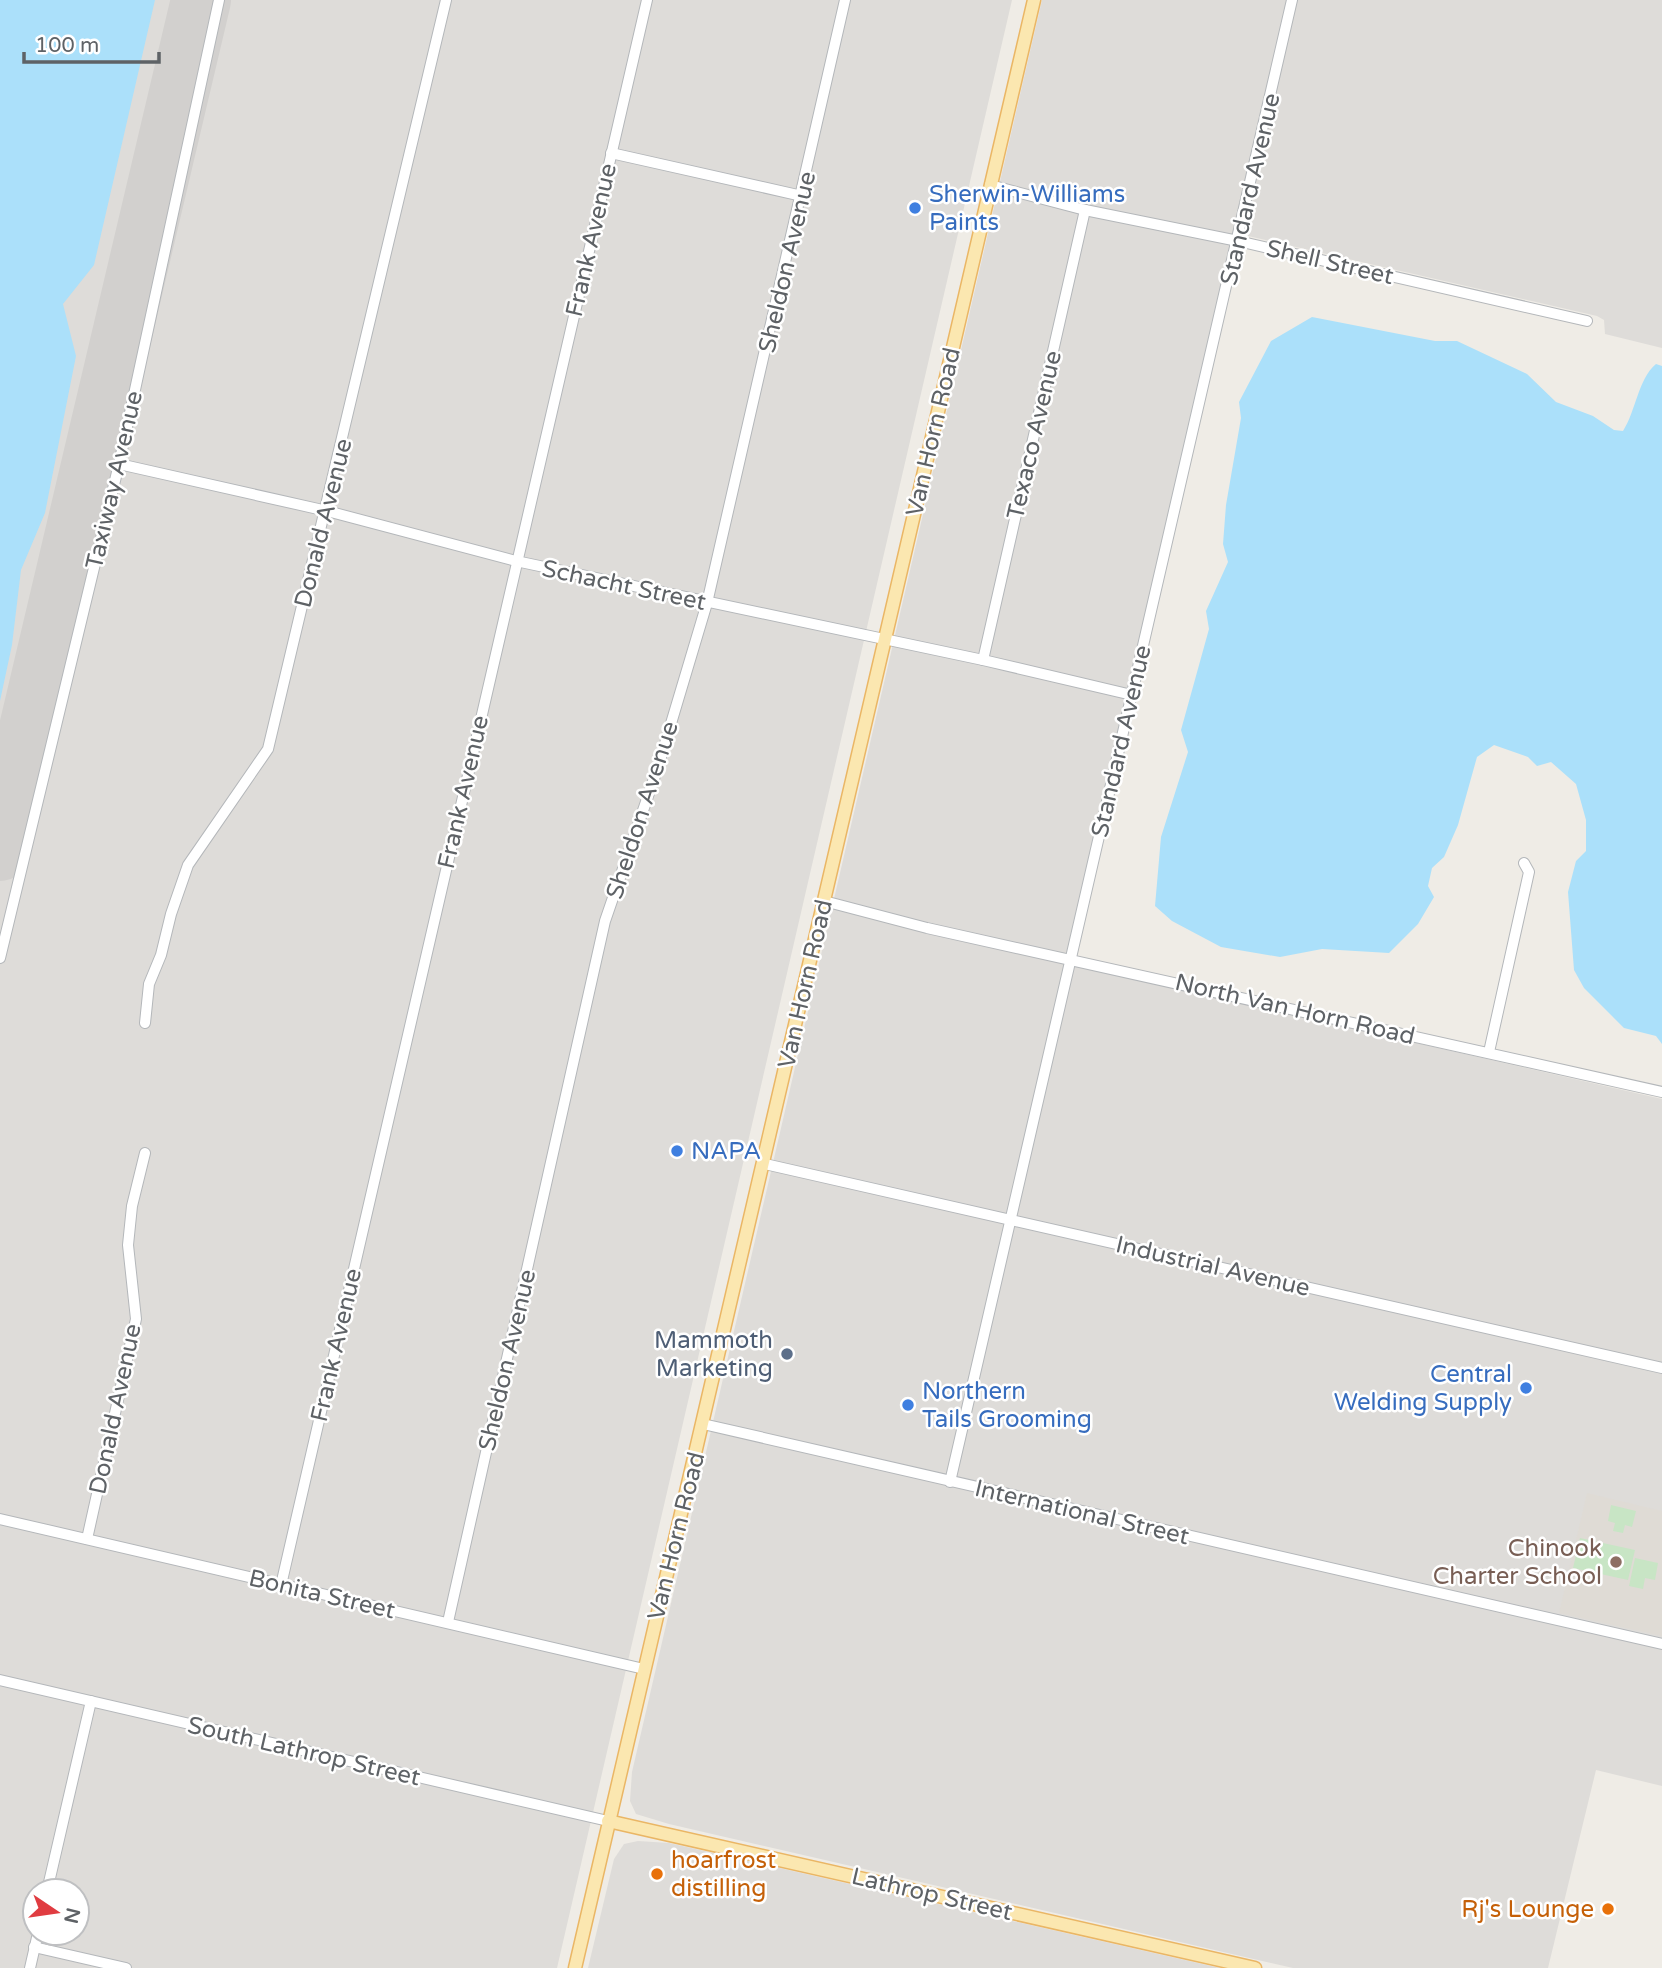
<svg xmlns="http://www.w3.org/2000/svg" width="1662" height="1968" viewBox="0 0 1662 1968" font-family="'Varela Round',sans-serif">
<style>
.industrial{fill:#dedcd9;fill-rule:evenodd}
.education{fill:#dfdbd5}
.green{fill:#c8e5c5}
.water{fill:#abe0fa}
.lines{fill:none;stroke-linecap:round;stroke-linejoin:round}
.runway{stroke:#d2d0ce;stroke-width:60}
.minor-casing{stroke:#b4b7ba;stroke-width:12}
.major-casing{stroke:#eab665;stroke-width:15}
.minor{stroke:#fff;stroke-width:10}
.major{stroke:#fbe7b0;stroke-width:12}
.shop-dot{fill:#3f7fe0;stroke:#fff;stroke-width:2.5}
.service-dot{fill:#5c6f8a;stroke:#fff;stroke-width:2.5}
.education-dot{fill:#8d6e63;stroke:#fff;stroke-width:2.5}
.food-dot{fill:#e8710a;stroke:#fff;stroke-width:2.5}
.labels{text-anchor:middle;stroke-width:5;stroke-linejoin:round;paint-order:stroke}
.street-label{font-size:24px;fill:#5e6266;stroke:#fff}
.shop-label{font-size:24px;fill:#366cbe;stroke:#fff;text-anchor:start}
.service-label{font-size:24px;fill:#4e5e75;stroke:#fff;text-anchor:end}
.education-label{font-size:24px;fill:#785e54;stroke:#fff;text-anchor:end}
.food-label{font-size:24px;fill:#c56008;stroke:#fff;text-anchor:start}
</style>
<rect width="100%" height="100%" fill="#efece6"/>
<!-- industrial -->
<g class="industrial">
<path d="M0,0H1012L557,1968H0ZM35,1891H77V1933H35Z"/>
<polygon points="1042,0 1662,0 1662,348 1605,334 1604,320 1597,316 1235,233 1066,963 1662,1099 1662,1786 1596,1770 1548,1968 1293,1968 669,1824 636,1814 630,1801 632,1772"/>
<polygon points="638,1841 669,1843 1220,1968 588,1968 614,1859 624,1844"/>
</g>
<!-- education -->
<polygon class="education" points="1587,1493 1662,1511 1662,1636 1559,1613"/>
<!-- green -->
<g class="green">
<polygon points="1611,1505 1636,1511 1632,1527 1625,1525 1623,1533 1613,1531 1615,1523 1608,1521"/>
<polygon points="1580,1538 1635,1550 1628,1580 1573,1568"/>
<polygon points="1635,1558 1658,1563 1655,1580 1645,1578 1643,1589 1629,1586"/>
</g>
<!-- water -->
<g class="water">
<polygon points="0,0 155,0 94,265 63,304 76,356 45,513 21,570 12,645 0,701"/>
<path d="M1312,317L1435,341H1457L1527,374L1556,402L1593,416L1614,430L1623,431C1636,411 1638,379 1656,364L1662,366V1044L1656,1036L1624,1028L1584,988L1574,970L1568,892L1576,861L1586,851V820L1576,784L1551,762L1537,766L1528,757L1494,745L1477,757L1458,825L1444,857L1432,868L1428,886L1434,897L1418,924L1389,953L1322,949L1280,957L1221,947L1172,921L1155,906L1161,837L1188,752L1181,730L1209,629L1206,611L1228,562L1223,544L1226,505L1241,418L1239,402L1271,341Z"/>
</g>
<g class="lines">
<!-- runway -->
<polyline class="runway" points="0,851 201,0"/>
<defs>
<g id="minor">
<polyline points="611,153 802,196"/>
<polyline points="990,185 1085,210 1238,241 1587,321"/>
<polyline points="119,464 327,511 516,561 983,660 1132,695"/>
<polyline points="983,660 1085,210"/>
<polyline points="824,901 927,928 1662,1092"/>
<polyline points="0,958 119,464 219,0"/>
<polyline points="145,1023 149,984 161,955 171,914 188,865 268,749 446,0"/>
<polyline points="1489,1052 1529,872 1524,863"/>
<polyline points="765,1164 1662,1368"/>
<polyline points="703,1424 1662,1644"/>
<polyline points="950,1482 1292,0"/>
<polyline points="0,1519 644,1669"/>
<polyline points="87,1539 136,1319 128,1245 132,1206 145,1153"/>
<polyline points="281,1585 647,0"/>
<polyline points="448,1622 605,921 658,767 707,603 845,0"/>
<polyline points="0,1680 608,1821"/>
<polyline points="47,1891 91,1701"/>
<polyline points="34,1947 126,1968"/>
<polyline points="30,1968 38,1933"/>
</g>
<g id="major">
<polyline points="608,1821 1255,1968"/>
<polyline points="575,1968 1034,0"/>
</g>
</defs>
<!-- minor casing -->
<use href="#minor" class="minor-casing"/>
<!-- major casing -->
<use href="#major" class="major-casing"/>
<!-- minor -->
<use href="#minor" class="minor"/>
<!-- major -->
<use href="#major" class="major"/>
</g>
<!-- markers -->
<g class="shop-dot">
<circle cx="915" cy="208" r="7"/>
<circle cx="677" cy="1151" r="7"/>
<circle cx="1526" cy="1388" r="7"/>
<circle cx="908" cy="1405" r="7"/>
</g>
<circle class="service-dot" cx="787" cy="1354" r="7"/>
<circle class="education-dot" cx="1616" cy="1562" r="7"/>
<g class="food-dot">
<circle cx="657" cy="1874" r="7"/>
<circle cx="1608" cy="1909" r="7"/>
</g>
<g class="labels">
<!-- street labels -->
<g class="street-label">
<text transform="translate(1250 189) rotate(-77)" y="8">Standard Avenue</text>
<text transform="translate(591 240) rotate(-77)" y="8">Frank Avenue</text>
<text transform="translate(787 262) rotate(-77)" y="8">Sheldon Avenue</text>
<text transform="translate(1330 262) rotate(13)" y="8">Shell Street</text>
<text transform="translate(933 432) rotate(-77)" y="8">Van Horn Road</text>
<text transform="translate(1034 435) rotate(-77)" y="8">Texaco Avenue</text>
<text transform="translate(114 480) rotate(-77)" y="8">Taxiway Avenue</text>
<text transform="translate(323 523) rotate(-76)" y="8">Donald Avenue</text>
<text transform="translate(624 585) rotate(12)" y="8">Schacht Street</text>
<text transform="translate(1121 741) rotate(-77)" y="8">Standard Avenue</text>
<text transform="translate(463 792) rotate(-77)" y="8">Frank Avenue</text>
<text transform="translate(642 810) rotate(-72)" y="8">Sheldon Avenue</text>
<text transform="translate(805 984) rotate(-77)" y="8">Van Horn Road</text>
<text transform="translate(1295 1009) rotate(13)" y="8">North Van Horn Road</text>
<text transform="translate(1213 1266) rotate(13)" y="8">Industrial Avenue</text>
<text transform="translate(336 1345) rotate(-77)" y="8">Frank Avenue</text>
<text transform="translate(507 1360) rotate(-77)" y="8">Sheldon Avenue</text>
<text transform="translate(115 1409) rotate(-78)" y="8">Donald Avenue</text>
<text transform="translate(1082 1512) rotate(13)" y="8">International Street</text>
<text transform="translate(676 1536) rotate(-76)" y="8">Van Horn Road</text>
<text transform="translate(322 1594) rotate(13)" y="8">Bonita Street</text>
<text transform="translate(304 1751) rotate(13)" y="8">South Lathrop Street</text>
<text transform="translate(932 1894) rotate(13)" y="8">Lathrop Street</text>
</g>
<!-- shop labels -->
<g class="shop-label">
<text x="929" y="202">Sherwin-Williams<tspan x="929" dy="28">Paints</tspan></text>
<text x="691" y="1159">NAPA</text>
<text x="1512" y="1382" text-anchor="end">Central<tspan x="1512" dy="28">Welding Supply</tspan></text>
<text x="922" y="1399">Northern<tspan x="922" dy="28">Tails Grooming</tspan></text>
</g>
<!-- service labels -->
<g class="service-label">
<text x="773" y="1348">Mammoth<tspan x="773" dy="28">Marketing</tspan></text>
</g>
<!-- education labels -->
<g class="education-label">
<text x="1602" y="1556">Chinook<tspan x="1602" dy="28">Charter School</tspan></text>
</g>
<!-- food labels -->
<g class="food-label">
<text x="671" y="1868">hoarfrost<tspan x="671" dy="28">distilling</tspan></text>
<text x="1594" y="1917" text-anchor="end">Rj's Lounge</text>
</g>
</g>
<!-- north arrow -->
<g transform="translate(56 1912) rotate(103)"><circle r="33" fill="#ffffff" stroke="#bfc0c2" stroke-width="2"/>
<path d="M0-5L12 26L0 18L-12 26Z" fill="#e03c41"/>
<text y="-10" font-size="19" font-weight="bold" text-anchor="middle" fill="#5e6266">N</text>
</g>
<!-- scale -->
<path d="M24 52v10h135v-10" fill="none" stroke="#5e6266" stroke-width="3.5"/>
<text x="35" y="52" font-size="21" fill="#5e6266" stroke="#ffffff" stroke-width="5" paint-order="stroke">100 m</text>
</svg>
